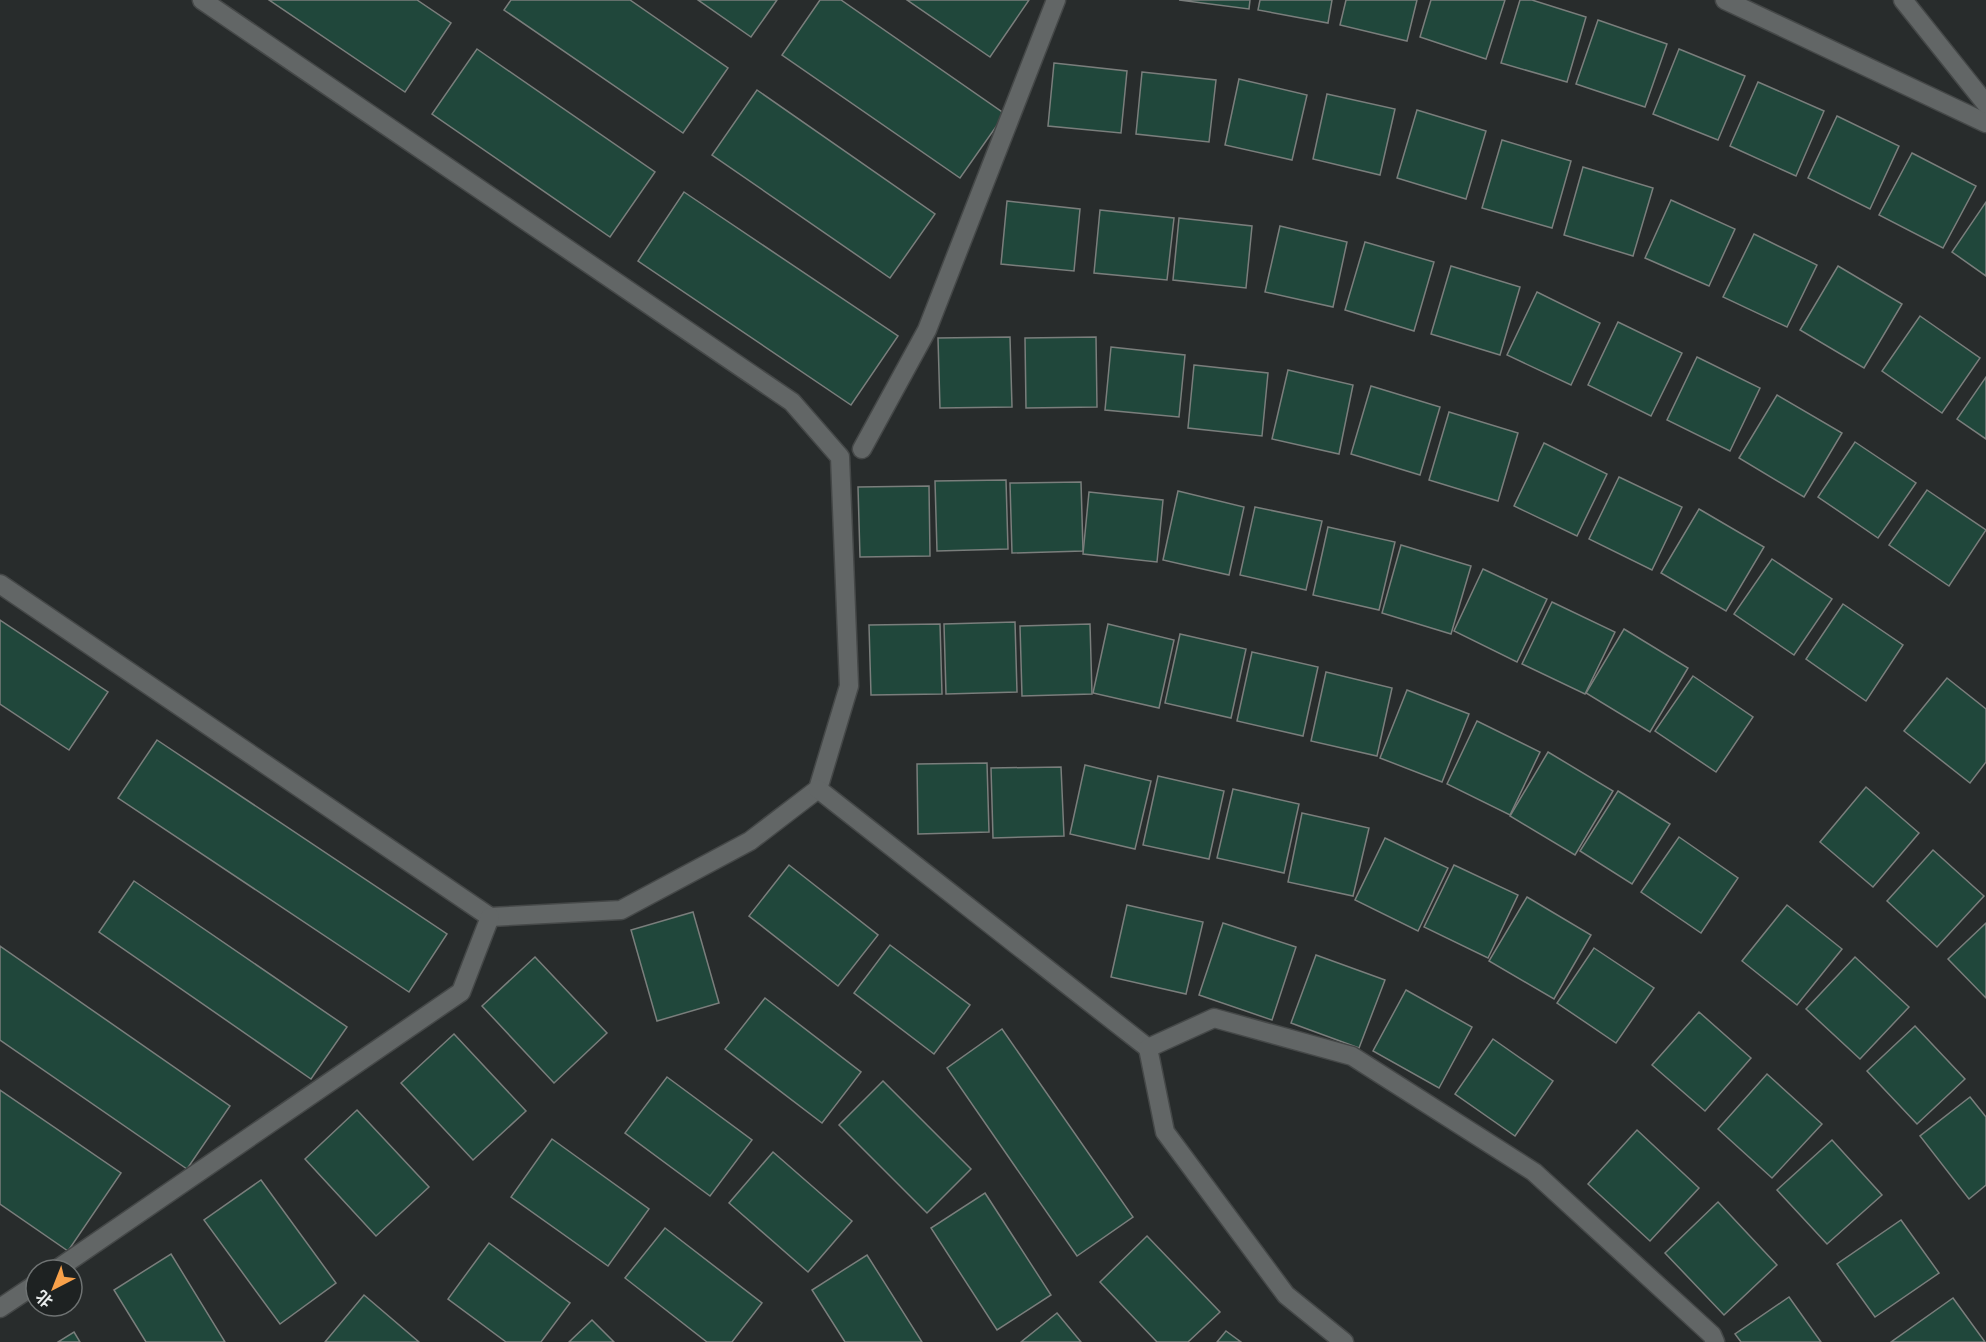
<svg xmlns="http://www.w3.org/2000/svg" width="1986" height="1342" viewBox="0 0 1986 1342" font-family="'PT Sans','Noto Sans SC',sans-serif">
<style>
.building{fill:#20473b;stroke:#7a7e7c;stroke-width:1.5}
.lines{fill:none;stroke-linecap:round;stroke-linejoin:round}
.street-casing{stroke:#454848;stroke-width:21}
.street{stroke:#626666;stroke-width:18}
</style>
<rect width="100%" height="100%" fill="#282c2c"/>
<!-- building -->
<g class="building">
<polygon points="269,0 417,0 451,23 405,92"/>
<polygon points="511,0 630,0 728,68 683,133 504,10"/>
<polygon points="698,0 777,0 751,37"/>
<polygon points="820,0 841,0 1005,114 960,178 782,55"/>
<polygon points="907,0 1029,0 990,57"/>
<polygon points="1179,0 1250,0 1249,9"/>
<polygon points="1260,0 1332,0 1328,23 1258,10"/>
<polygon points="1346,0 1417,0 1407,41 1340,25"/>
<polygon points="1431,0 1505,0 1486,59 1420,37"/>
<polygon points="1520,0 1532,0 1586,17 1567,82 1501,63"/>
<polygon points="1598,20 1667,44 1645,107 1576,84"/>
<polygon points="477,49 655,172 610,237 432,114"/>
<polygon points="1679,49 1745,76 1718,140 1653,114"/>
<polygon points="1054,63 1127,71 1121,133 1048,126"/>
<polygon points="1142,72 1216,80 1209,142 1136,134"/>
<polygon points="1239,79 1307,95 1292,160 1225,145"/>
<polygon points="1758,82 1824,111 1796,176 1730,146"/>
<polygon points="757,90 935,214 890,278 712,155"/>
<polygon points="1327,94 1395,109 1380,175 1313,159"/>
<polygon points="1417,110 1486,131 1466,199 1397,178"/>
<polygon points="1837,116 1899,146 1870,209 1808,178"/>
<polygon points="1502,140 1571,161 1552,228 1482,208"/>
<polygon points="1912,153 1976,186 1943,248 1879,215"/>
<polygon points="1583,167 1653,188 1633,256 1564,235"/>
<polygon points="684,192 898,336 851,405 638,261"/>
<polygon points="1671,200 1735,229 1709,286 1645,258"/>
<polygon points="1007,201 1080,209 1074,271 1001,264"/>
<polygon points="1986,202 1986,276 1952,252"/>
<polygon points="1100,210 1174,218 1167,280 1094,273"/>
<polygon points="1179,218 1252,226 1246,288 1173,280"/>
<polygon points="1280,226 1347,242 1333,307 1265,292"/>
<polygon points="1754,234 1817,265 1787,327 1723,297"/>
<polygon points="1365,242 1434,262 1414,331 1345,310"/>
<polygon points="1451,266 1520,287 1500,355 1431,334"/>
<polygon points="1838,266 1902,304 1864,368 1800,330"/>
<polygon points="1537,292 1600,323 1571,385 1507,355"/>
<polygon points="1920,316 1980,358 1942,413 1882,371"/>
<polygon points="1618,322 1682,353 1651,416 1588,385"/>
<polygon points="1010,337 1012,407 940,408 938,338"/>
<polygon points="1096,337 1097,407 1026,408 1025,338"/>
<polygon points="1111,347 1185,355 1179,417 1105,410"/>
<polygon points="1697,357 1760,388 1730,451 1667,420"/>
<polygon points="1194,365 1268,373 1262,436 1188,428"/>
<polygon points="1288,370 1353,385 1339,454 1272,439"/>
<polygon points="1986,377 1986,439 1957,419"/>
<polygon points="1371,386 1440,407 1420,475 1351,454"/>
<polygon points="1777,395 1842,433 1804,497 1739,458"/>
<polygon points="1449,412 1518,433 1498,501 1429,480"/>
<polygon points="1855,442 1916,483 1878,538 1818,497"/>
<polygon points="1544,443 1607,474 1577,536 1514,506"/>
<polygon points="1619,477 1682,507 1652,570 1589,539"/>
<polygon points="1006,480 1008,549 937,551 935,481"/>
<polygon points="1081,482 1083,551 1012,553 1010,483"/>
<polygon points="929,486 930,556 860,557 858,487"/>
<polygon points="1927,490 1986,530 1949,586 1889,545"/>
<polygon points="1178,491 1244,507 1229,575 1163,560"/>
<polygon points="1089,492 1163,500 1157,562 1083,554"/>
<polygon points="1255,507 1322,521 1306,590 1240,575"/>
<polygon points="1699,509 1764,547 1726,611 1661,573"/>
<polygon points="1328,527 1395,542 1379,610 1313,595"/>
<polygon points="1401,545 1471,566 1451,634 1382,613"/>
<polygon points="1772,559 1832,599 1794,655 1734,614"/>
<polygon points="1483,569 1547,599 1517,662 1454,631"/>
<polygon points="1552,602 1615,632 1585,694 1522,664"/>
<polygon points="1843,604 1903,645 1866,701 1806,659"/>
<polygon points="0,620 108,692 69,750 0,704"/>
<polygon points="1015,622 1017,692 946,694 944,624"/>
<polygon points="940,624 942,694 871,695 869,625"/>
<polygon points="1090,624 1092,694 1022,696 1020,626"/>
<polygon points="1108,624 1174,640 1159,708 1093,693"/>
<polygon points="1624,629 1688,668 1650,732 1586,693"/>
<polygon points="1180,634 1246,649 1231,718 1165,703"/>
<polygon points="1252,652 1318,667 1303,736 1237,721"/>
<polygon points="1326,672 1392,688 1377,756 1311,741"/>
<polygon points="1693,676 1753,717 1716,772 1655,731"/>
<polygon points="1947,678 1986,709 1986,762 1970,783 1904,731"/>
<polygon points="1407,690 1469,714 1442,782 1380,758"/>
<polygon points="1477,721 1540,752 1510,815 1447,784"/>
<polygon points="157,740 447,934 409,992 118,798"/>
<polygon points="1548,752 1613,791 1575,855 1510,816"/>
<polygon points="987,763 989,832 918,834 917,764"/>
<polygon points="1085,765 1151,781 1135,849 1070,834"/>
<polygon points="1061,767 1064,836 993,838 991,768"/>
<polygon points="1158,776 1224,791 1209,859 1143,845"/>
<polygon points="1866,787 1919,833 1873,887 1820,842"/>
<polygon points="1233,789 1299,804 1284,873 1217,858"/>
<polygon points="1618,791 1670,824 1632,884 1580,851"/>
<polygon points="1302,813 1369,828 1353,896 1288,882"/>
<polygon points="1679,837 1738,878 1701,933 1641,892"/>
<polygon points="1385,838 1448,868 1418,931 1355,900"/>
<polygon points="1933,850 1984,896 1937,947 1887,901"/>
<polygon points="789,865 878,935 838,986 749,916"/>
<polygon points="1454,865 1518,895 1488,958 1424,927"/>
<polygon points="134,881 347,1027 311,1079 99,932"/>
<polygon points="1527,897 1591,935 1554,999 1489,961"/>
<polygon points="1127,905 1203,922 1186,994 1111,977"/>
<polygon points="1787,905 1842,949 1797,1005 1742,961"/>
<polygon points="693,912 719,1003 657,1021 631,930"/>
<polygon points="1223,923 1296,947 1272,1020 1199,995"/>
<polygon points="1986,923 1986,998 1948,959"/>
<polygon points="890,945 970,1005 934,1054 854,993"/>
<polygon points="0,946 230,1106 187,1169 0,1040"/>
<polygon points="1594,948 1654,988 1616,1043 1557,1003"/>
<polygon points="1316,955 1385,980 1359,1048 1291,1023"/>
<polygon points="535,957 607,1033 554,1083 482,1006"/>
<polygon points="1855,957 1909,1007 1860,1059 1806,1009"/>
<polygon points="1406,990 1472,1027 1439,1088 1373,1051"/>
<polygon points="765,998 861,1072 822,1123 725,1049"/>
<polygon points="1699,1012 1751,1058 1705,1111 1652,1065"/>
<polygon points="1915,1026 1965,1079 1917,1124 1867,1071"/>
<polygon points="1002,1029 1133,1217 1077,1256 947,1068"/>
<polygon points="454,1034 526,1111 473,1160 401,1083"/>
<polygon points="1493,1039 1553,1081 1515,1136 1455,1094"/>
<polygon points="1767,1074 1822,1124 1772,1178 1718,1129"/>
<polygon points="667,1077 752,1140 710,1196 625,1133"/>
<polygon points="883,1081 971,1169 927,1213 839,1125"/>
<polygon points="0,1090 121,1173 68,1251 0,1204"/>
<polygon points="1970,1097 1986,1117 1986,1185 1969,1199 1920,1136"/>
<polygon points="357,1110 429,1187 376,1236 305,1159"/>
<polygon points="1637,1130 1699,1188 1650,1241 1588,1184"/>
<polygon points="552,1139 649,1209 608,1266 511,1197"/>
<polygon points="1832,1140 1882,1195 1827,1244 1777,1190"/>
<polygon points="773,1152 852,1221 808,1272 729,1203"/>
<polygon points="261,1180 336,1283 280,1324 204,1220"/>
<polygon points="985,1193 1051,1295 997,1330 931,1228"/>
<polygon points="1718,1202 1777,1265 1724,1315 1665,1253"/>
<polygon points="1901,1220 1939,1273 1875,1317 1837,1264"/>
<polygon points="665,1228 762,1303 732,1342 707,1342 625,1278"/>
<polygon points="1147,1236 1220,1312 1188,1342 1157,1342 1100,1282"/>
<polygon points="489,1243 570,1303 541,1342 506,1342 448,1299"/>
<polygon points="171,1254 225,1342 146,1342 114,1290"/>
<polygon points="867,1255 922,1342 845,1342 812,1290"/>
<polygon points="364,1295 419,1342 325,1342"/>
<polygon points="1789,1297 1821,1342 1741,1342 1735,1334"/>
<polygon points="1953,1298 1985,1342 1891,1342"/>
<polygon points="1057,1313 1081,1342 1021,1342"/>
<polygon points="592,1320 614,1342 569,1342"/>
<polygon points="1226,1331 1241,1342 1217,1342"/>
<polygon points="74,1332 80,1342 58,1342"/>
</g>
<g class="lines">
<defs>
<g id="street">
<polyline points="1725,0 1986,123"/>
<polyline points="1903,0 1986,104"/>
<polyline points="862,449 927,330 1056,0"/>
<polyline points="0,584 490,917 621,910 750,841 818,789 849,686 840,457 792,402 202,0"/>
<polyline points="818,789 1148,1048"/>
<polyline points="56,1270 461,992 490,917"/>
<polyline points="0,1308 36,1284"/>
<polyline points="1344,1342 1286,1295 1165,1132 1148,1048 1214,1018 1352,1056 1534,1172 1712,1335 1715,1342"/>
</g>
</defs>
<!-- street casing -->
<use href="#street" class="street-casing"/>
<!-- street -->
<use href="#street" class="street"/>
</g>
<!-- north arrow -->
<g transform="translate(54 1288) rotate(222)"><circle r="28" fill="#1e2222" stroke="#6f7373" stroke-width="1.5"/>
<path d="M0-4.5L10 22L0 15L-10 22Z" fill="#f8a14a"/>
<text y="-9" font-size="16" font-weight="bold" text-anchor="middle" fill="#e9ecec">北</text>
</g>
</svg>
